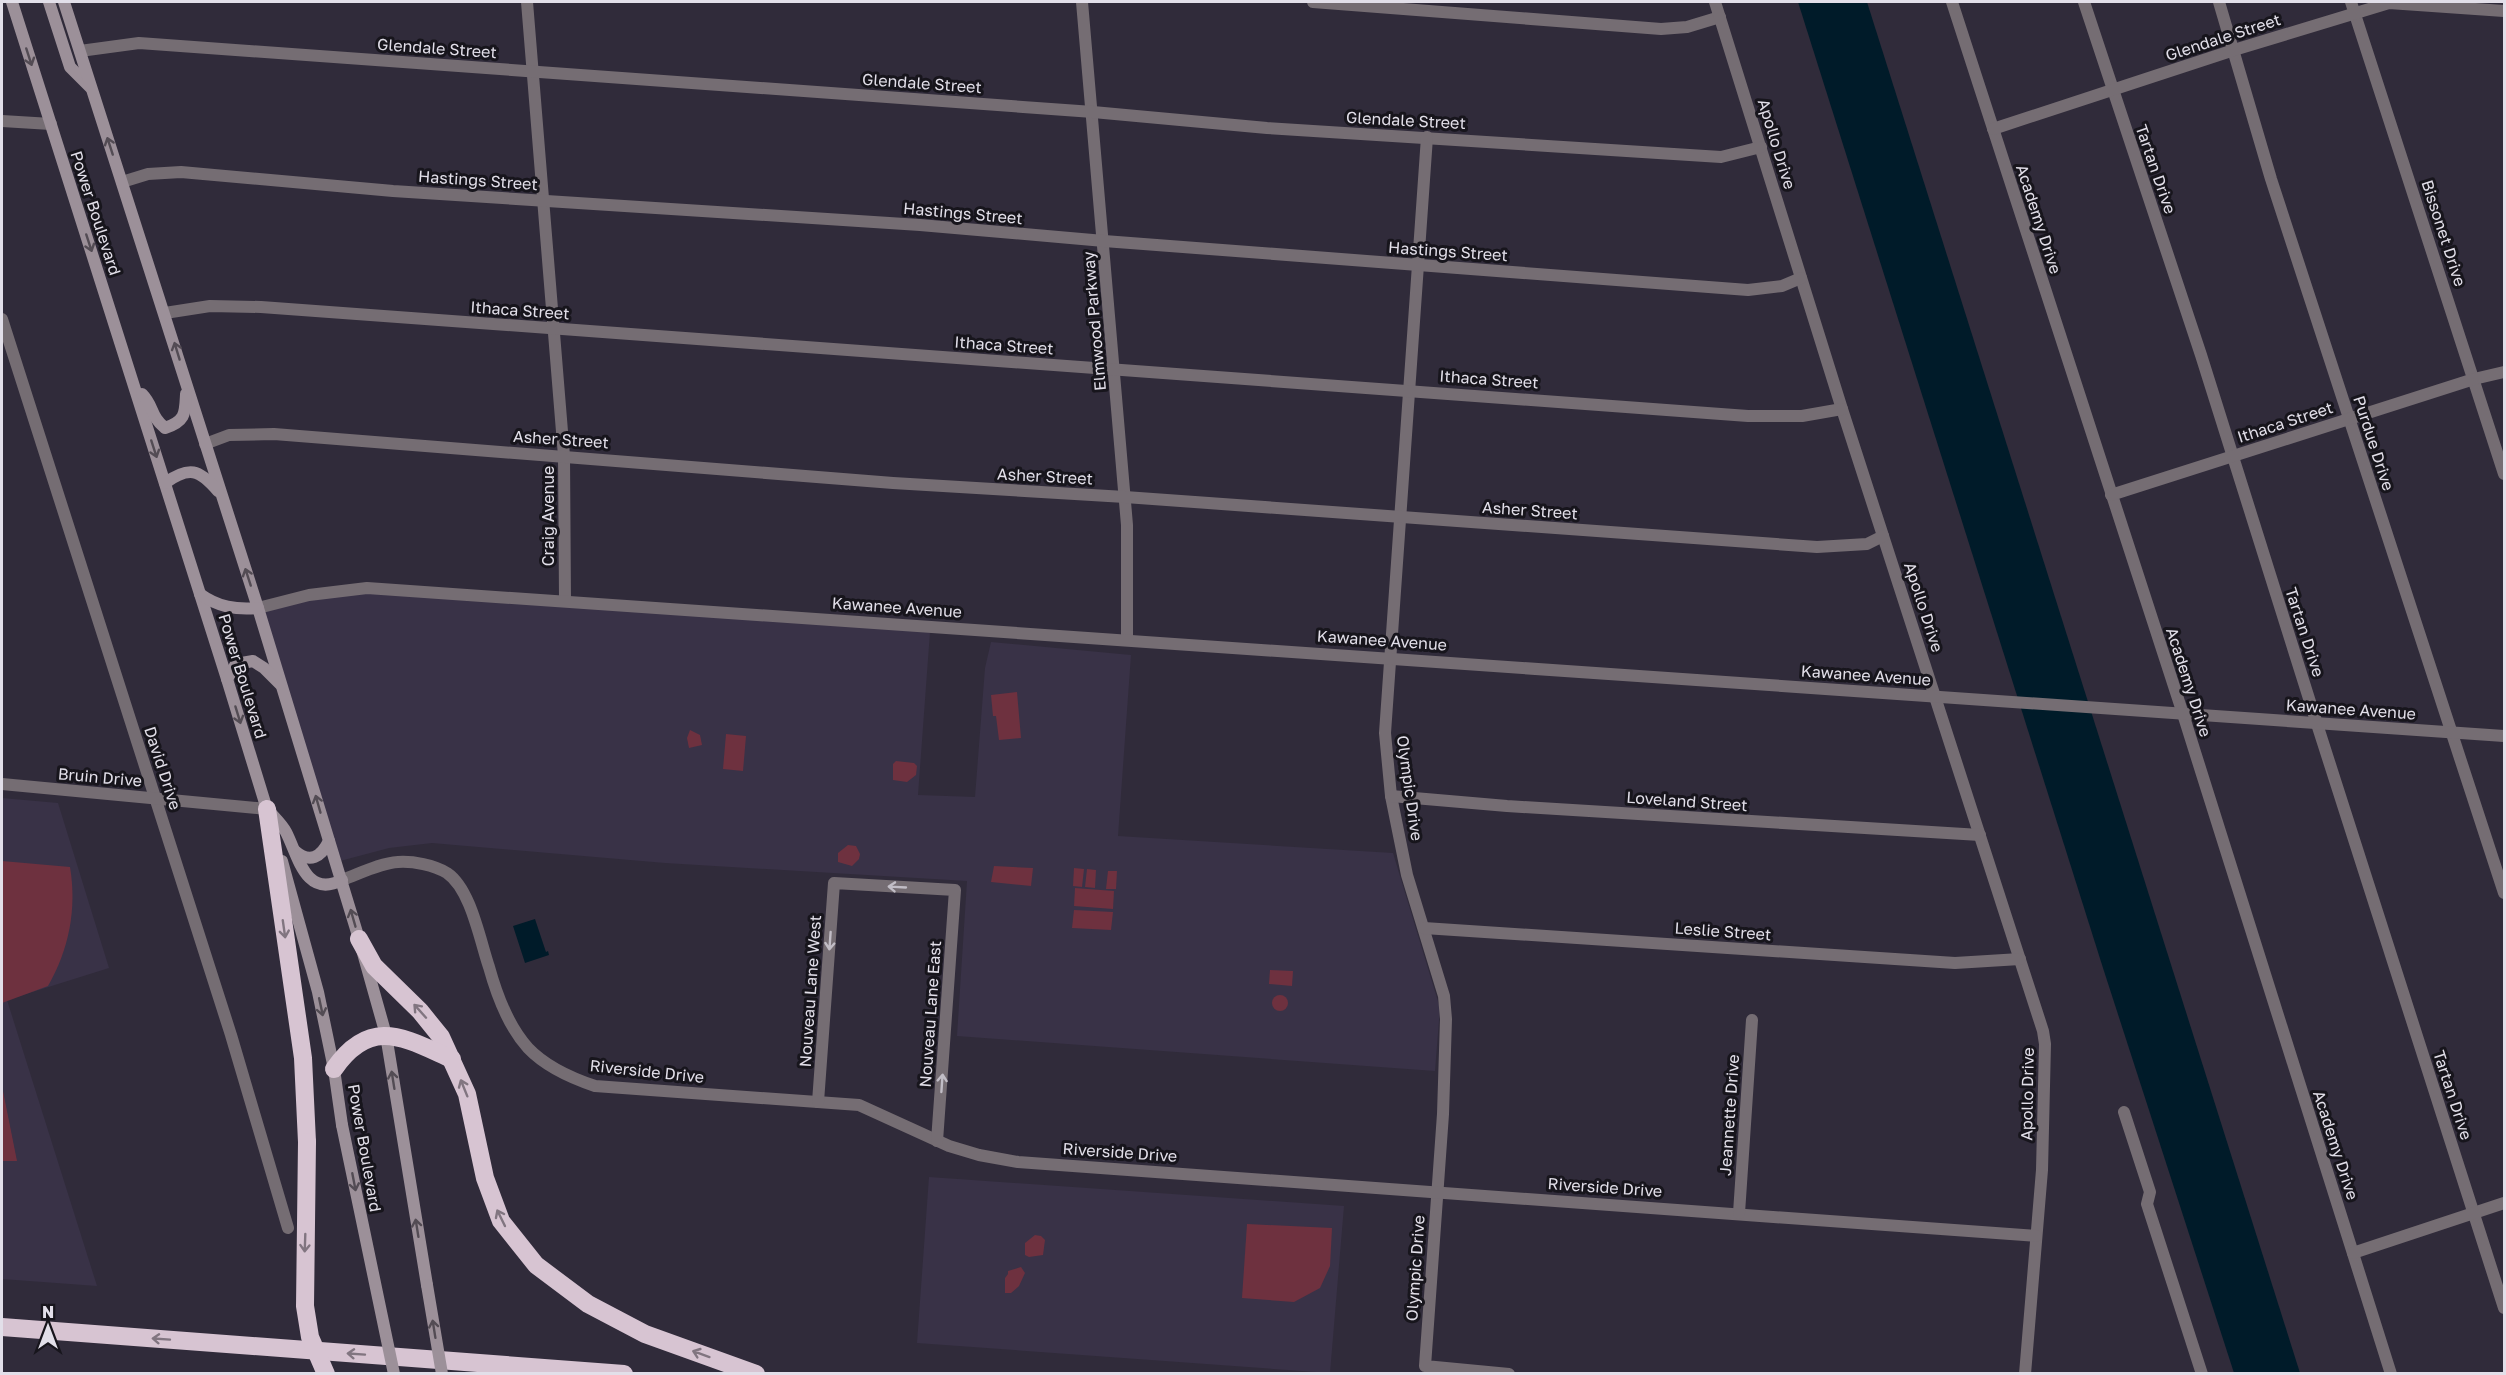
<svg xmlns="http://www.w3.org/2000/svg" width="2506" height="1375" viewBox="0 0 2506 1375" font-family="'Golos Text',sans-serif">
<style>
.built{fill:#393247}
.green{fill:#6e313f}
.water{fill:#001b29}
.lines{fill:none;stroke-linecap:round;stroke-linejoin:round}
.minor{stroke:#756d73;stroke-width:12}
.secondary{stroke:#9c9099;stroke-width:12}
.motorway{stroke:#d7c4d2;stroke-width:18}
.secondary-bridge{stroke:#9c9099;stroke-width:12}
.motorway-bridge{stroke:#d7c4d2;stroke-width:18}
.oneway{stroke:#534c54}
.oneway2{stroke:#c1bdc6}
.oneway3{stroke:#817580}
.labels{text-anchor:middle;stroke-width:6;stroke-linejoin:round;paint-order:stroke}
.street-label{font-size:16px;fill:#e2dfe9;stroke:#17151c}
</style>
<rect width="100%" height="100%" fill="#302b3a"/>
<!-- built -->
<g class="built">
<polygon points="392,593 930,632 918,795 975,797 985,668 991,642 1131,655 1118,836 1393,853 1440,1008 1435,1071 957,1036 967,881 665,863 432,843 389,848 340,861 264,612 301,602 350,594"/>
<polygon points="2,798 58,803 109,968 7,1000 97,1286 2,1279"/>
<polygon points="929,1177 1344,1206 1330,1373 917,1343"/>
</g>
<!-- green -->
<g class="green">
<polygon points="1017,692 1021,738 999,740 996,716 993,716 991,695"/>
<polygon points="690,730 700,735 702,745 689,748 687,738"/>
<polygon points="726,734 746,736 743,771 723,769"/>
<polygon points="896,761 914,763 917,766 916,775 907,782 893,780 893,764"/>
<polygon points="848,845 856,846 860,854 859,859 852,866 838,862 838,853"/>
<path d="M2,861L70,867C77,909 69,949 48,986L2,1003Z"/>
<polygon points="994,866 1033,868 1031,886 991,882"/>
<polygon points="1074,868 1084,869 1082,887 1073,886"/>
<polygon points="1087,869 1096,870 1095,888 1085,887"/>
<polygon points="1108,871 1117,871 1116,889 1106,889"/>
<polygon points="1075,888 1114,891 1113,909 1074,906"/>
<polygon points="1074,910 1113,912 1111,930 1072,928"/>
<polygon points="1270,970 1293,971 1292,986 1269,984"/>
<circle cx="1280" cy="1003" r="8"/>
<polygon points="2,1086 17,1161 2,1161"/>
<polygon points="1247,1224 1332,1228 1330,1266 1320,1288 1294,1302 1242,1298"/>
<polygon points="1035,1235 1041,1236 1045,1240 1043,1255 1029,1257 1025,1255 1025,1243"/>
<polygon points="1021,1267 1025,1273 1019,1286 1011,1293 1005,1293 1005,1278 1008,1274 1008,1271"/>
</g>
<!-- water -->
<g class="water">
<polygon points="1798,2 1867,2 2300,1373 2234,1373 2103,968"/>
<polygon points="535,919 546,952 548,951 549,955 525,963 513,926"/>
</g>
<g class="lines">
<!-- minor -->
<g class="minor">
<polyline points="527,2 564,456 565,600"/>
<polyline points="1082,2 1127,525 1127,638"/>
<polyline points="1313,2 1661,29 1687,27 1720,17"/>
<polyline points="1715,2 1842,409 2043,1031 2045,1044 2042,1170 2025,1374"/>
<polyline points="1952,2 2183,714 2391,1374"/>
<polyline points="2084,2 2201,355 2317,724 2504,1308"/>
<polyline points="2219,2 2271,179 2504,893"/>
<polyline points="2351,2 2504,474"/>
<polyline points="80,51 139,43 1093,112 1267,128 1721,157 1761,147"/>
<polyline points="2,121 51,124"/>
<polyline points="1993,129 2234,50 2389,3 2504,11"/>
<polyline points="1427,137 1385,733 1391,796 1407,875 1444,996 1446,1019 1443,1114 1425,1366 1509,1374"/>
<polyline points="122,182 148,174 181,172 393,191 920,225 1104,241 1748,290 1782,286 1801,278"/>
<polyline points="165,313 210,306 261,307 1748,416 1802,416 1842,409"/>
<polyline points="2,319 231,1035 288,1228"/>
<polyline points="205,444 229,435 274,434 893,483 1125,497 1817,547 1867,544 1883,536"/>
<polyline points="2111,495 2474,379 2504,372"/>
<path d="M258,608L309,595L367,588C1080,631 1792,689 2504,736"/>
<polyline points="2,784 267,809"/>
<polyline points="1391,796 1507,806 1980,835"/>
<path d="M342,880C359,874 380,863 398,862C413,861 434,865 447,873C471,889 480,941 489,967C497,996 508,1026 528,1048C546,1067 571,1078 595,1086L859,1105L949,1146L979,1155L1018,1162L2036,1236"/>
<polyline points="1424,928 1955,963 2020,959"/>
<polyline points="818,1102 834,883 955,890 937,1141"/>
<polyline points="2124,1112 2150,1192 2147,1204 2202,1374"/>
<polyline points="1739,1213 1752,1020"/>
<polyline points="2353,1253 2504,1203"/>
</g>
<!-- secondary -->
<g class="secondary">
<polyline points="12,2 227,679 269,816"/>
<polyline points="49,2 70,67 90,87"/>
<polyline points="64,2 258,608 359,939 386,1035 427,1285"/>
<path d="M142,394C154,406 150,416 165,428C186,421 185,413 186,394"/>
<path d="M165,483C189,466 199,469 218,491"/>
<path d="M200,594C218,607 236,610 258,608"/>
<polyline points="227,679 236,664 253,661 264,668 280,684"/>
<path d="M268,810C274,817 282,824 286,832C298,855 305,899 342,880"/>
<path d="M295,851C310,864 321,857 329,841"/>
<polyline points="282,861 318,992 334,1069 342,1125"/>
</g>
<!-- motorway -->
<g class="motorway">
<polyline points="267,809 303,1058 307,1142"/>
<polyline points="359,939 374,966 420,1011 441,1037 467,1094 485,1178 501,1221 536,1265 588,1304 645,1334 756,1374"/>
<path d="M334,1069C371,1016 404,1038 452,1059"/>
<polyline points="2,1327 624,1374"/>
</g>
<!-- secondary-bridge -->
<g class="secondary-bridge">
<polyline points="342,1125 394,1374"/>
<polyline points="427,1285 442,1374"/>
</g>
<!-- motorway-bridge -->
<polyline class="motorway-bridge" points="307,1142 305,1306 310,1337 326,1374"/>
</g>
<!-- one-way arrows -->
<defs><path id="oneway-shaft" d="M-6 0H5M1.5-3L5.5 0L1.5 3" fill="none" stroke-width="1.6" stroke-linecap="round" stroke-linejoin="round" transform="scale(1.5)"/></defs>
<g class="oneway">
<use href="#oneway-shaft" transform="translate(29 57) rotate(72)"/>
<use href="#oneway-shaft" transform="translate(110 146) rotate(-108)"/>
<use href="#oneway-shaft" transform="translate(89 243) rotate(72)"/>
<use href="#oneway-shaft" transform="translate(177 351) rotate(-107)"/>
<use href="#oneway-shaft" transform="translate(154 449) rotate(72)"/>
<use href="#oneway-shaft" transform="translate(248 577) rotate(-108)"/>
<use href="#oneway-shaft" transform="translate(238 715) rotate(73)"/>
<use href="#oneway-shaft" transform="translate(318 804) rotate(-106)"/>
<use href="#oneway-shaft" transform="translate(353 918) rotate(-106)"/>
<use href="#oneway-shaft" transform="translate(321 1007) rotate(78)"/>
<use href="#oneway-shaft" transform="translate(393 1080) rotate(-99)"/>
<use href="#oneway-shaft" transform="translate(354 1182) rotate(79)"/>
<use href="#oneway-shaft" transform="translate(417 1228) rotate(-99)"/>
<use href="#oneway-shaft" transform="translate(434 1329) rotate(-99)"/>
</g>
<g class="oneway2">
<use href="#oneway-shaft" transform="translate(897 887) rotate(-177)"/>
<use href="#oneway-shaft" transform="translate(830 941) rotate(94)"/>
<use href="#oneway-shaft" transform="translate(942 1083) rotate(-86)"/>
</g>
<g class="oneway3">
<use href="#oneway-shaft" transform="translate(284 929) rotate(82)"/>
<use href="#oneway-shaft" transform="translate(420 1011) rotate(-132)"/>
<use href="#oneway-shaft" transform="translate(464 1088) rotate(-112)"/>
<use href="#oneway-shaft" transform="translate(501 1218) rotate(-116)"/>
<use href="#oneway-shaft" transform="translate(305 1243) rotate(92)"/>
<use href="#oneway-shaft" transform="translate(161 1339) rotate(-176)"/>
<use href="#oneway-shaft" transform="translate(356 1354) rotate(-176)"/>
<use href="#oneway-shaft" transform="translate(701 1354) rotate(-160)"/>
</g>
<g class="labels">
<!-- street labels -->
<g class="street-label">
<text transform="translate(2223 37) rotate(-18)" y="6">Glendale Street</text>
<text transform="translate(437 48) rotate(4)" y="6">Glendale Street</text>
<text transform="translate(922 83) rotate(4)" y="6">Glendale Street</text>
<text transform="translate(1406 120) rotate(3)" y="6">Glendale Street</text>
<text transform="translate(1777 144) rotate(73)" y="6">Apollo Drive</text>
<text transform="translate(2156 169) rotate(71)" y="6">Tartan Drive</text>
<text transform="translate(478 180) rotate(4)" y="6">Hastings Street</text>
<text transform="translate(96 213) rotate(72)" y="6">Power Boulevard</text>
<text transform="translate(963 213) rotate(5)" y="6">Hastings Street</text>
<text transform="translate(2039 219) rotate(72)" y="6">Academy Drive</text>
<text transform="translate(2444 233) rotate(72)" y="6">Bissonet Drive</text>
<text transform="translate(1448 251) rotate(4)" y="6">Hastings Street</text>
<text transform="translate(520 310) rotate(4)" y="6">Ithaca Street</text>
<text transform="translate(1094 321) rotate(-95)" y="6">Elmwood Parkway</text>
<text transform="translate(1004 345) rotate(4)" y="6">Ithaca Street</text>
<text transform="translate(1489 379) rotate(4)" y="6">Ithaca Street</text>
<text transform="translate(2285 422) rotate(-18)" y="6">Ithaca Street</text>
<text transform="translate(561 439) rotate(4)" y="6">Asher Street</text>
<text transform="translate(2374 443) rotate(72)" y="6">Purdue Drive</text>
<text transform="translate(1045 476) rotate(3)" y="6">Asher Street</text>
<text transform="translate(1530 510) rotate(4)" y="6">Asher Street</text>
<text transform="translate(548 516) rotate(-90)" y="6">Craig Avenue</text>
<text transform="translate(897 607) rotate(4)" y="6">Kawanee Avenue</text>
<text transform="translate(1924 607) rotate(72)" y="6">Apollo Drive</text>
<text transform="translate(2305 632) rotate(72)" y="6">Tartan Drive</text>
<text transform="translate(1382 640) rotate(4)" y="6">Kawanee Avenue</text>
<text transform="translate(1866 675) rotate(4)" y="6">Kawanee Avenue</text>
<text transform="translate(243 676) rotate(73)" y="6">Power Boulevard</text>
<text transform="translate(2189 682) rotate(72)" y="6">Academy Drive</text>
<text transform="translate(2351 709) rotate(4)" y="6">Kawanee Avenue</text>
<text transform="translate(163 768) rotate(72)" y="6">David Drive</text>
<text transform="translate(100 777) rotate(5)" y="6">Bruin Drive</text>
<text transform="translate(1410 788) rotate(82)" y="6">Olympic Drive</text>
<text transform="translate(1687 801) rotate(4)" y="6">Loveland Street</text>
<text transform="translate(1723 931) rotate(4)" y="6">Leslie Street</text>
<text transform="translate(810 991) rotate(-86)" y="6">Nouveau Lane West</text>
<text transform="translate(930 1014) rotate(-86)" y="6">Nouveau Lane East</text>
<text transform="translate(647 1071) rotate(6)" y="6">Riverside Drive</text>
<text transform="translate(2027 1094) rotate(-89)" y="6">Apollo Drive</text>
<text transform="translate(2453 1095) rotate(72)" y="6">Tartan Drive</text>
<text transform="translate(1729 1115) rotate(-86)" y="6">Jeannette Drive</text>
<text transform="translate(2336 1145) rotate(72)" y="6">Academy Drive</text>
<text transform="translate(365 1148) rotate(80)" y="6">Power Boulevard</text>
<text transform="translate(1120 1152) rotate(4)" y="6">Riverside Drive</text>
<text transform="translate(1605 1187) rotate(4)" y="6">Riverside Drive</text>
<text transform="translate(1415 1268) rotate(-86)" y="6">Olympic Drive</text>
</g>
</g>
<!-- border -->
<rect width="2506" height="1375" fill="none" stroke="#e2dfe9" stroke-width="6"/>
<!-- north arrow -->
<g transform="translate(48 1327)" stroke="#17151c" stroke-width="4.5" paint-order="stroke">
<path d="M0-4.5L10 22L0 15L-10 22Z" fill="#e2dfe9"/>
<text y="-9" font-size="16" font-weight="bold" text-anchor="middle" fill="#e2dfe9">N</text>
</g>
</svg>
